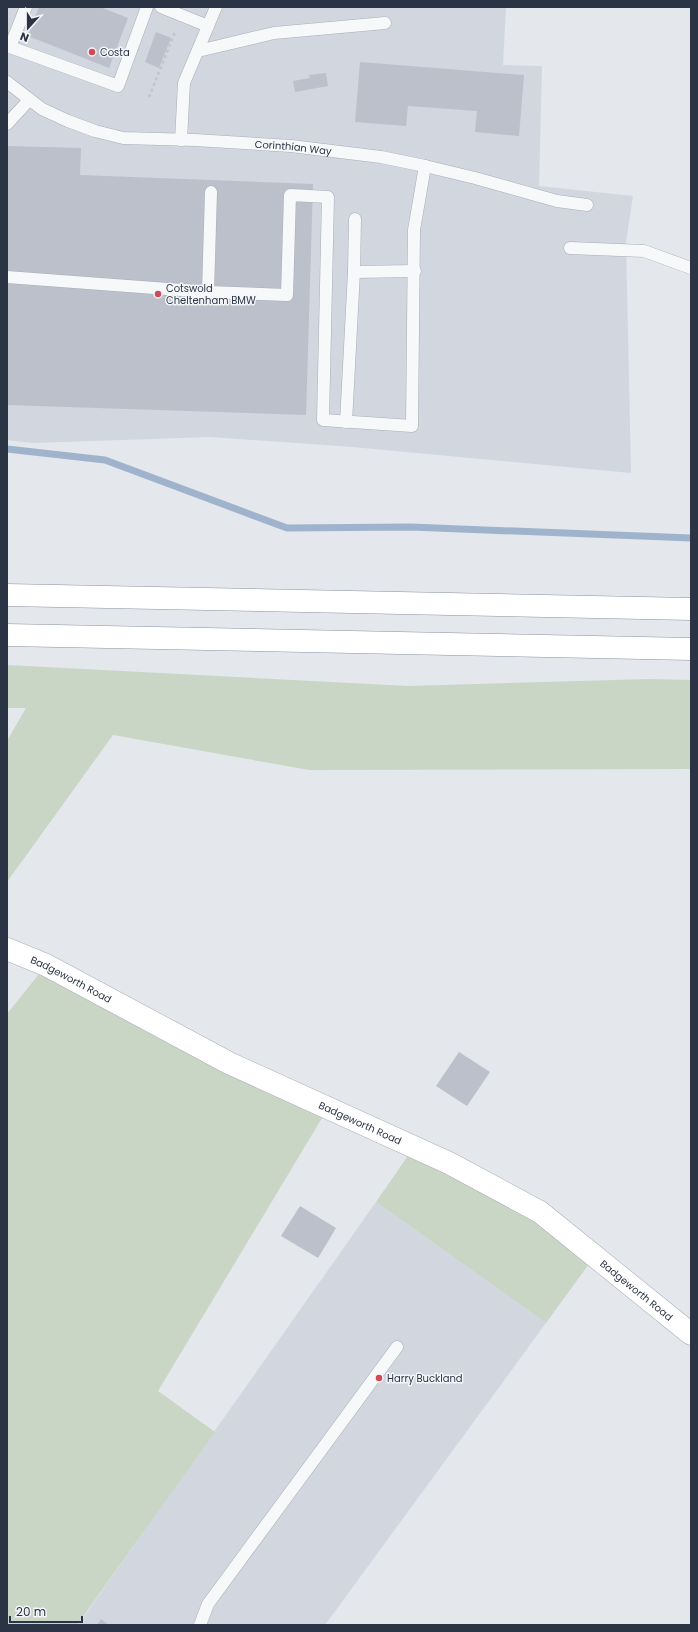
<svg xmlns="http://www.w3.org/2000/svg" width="698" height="1632" viewBox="0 0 698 1632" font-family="Poppins,sans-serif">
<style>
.built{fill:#d2d6de}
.green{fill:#c9d6c5}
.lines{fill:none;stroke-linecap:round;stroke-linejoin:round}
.stream{stroke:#9fb4cc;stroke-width:7}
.building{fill:#bbc0ca}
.lane-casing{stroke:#a9aeb7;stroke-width:13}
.secondary-casing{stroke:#a9aeb7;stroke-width:23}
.highway-casing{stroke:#8b94a3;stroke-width:23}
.path{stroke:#c2c5cb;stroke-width:2.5;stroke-dasharray:3 3;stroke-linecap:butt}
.lane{stroke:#f7f8fa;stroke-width:12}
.secondary{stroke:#fff;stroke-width:22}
.highway{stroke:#fff;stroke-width:22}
.poi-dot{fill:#d1495b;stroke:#f4f6f9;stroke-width:1.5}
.labels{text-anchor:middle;stroke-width:3;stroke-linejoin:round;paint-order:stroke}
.poi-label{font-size:10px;fill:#2b3445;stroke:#f4f6f9;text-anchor:start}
.street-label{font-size:10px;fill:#2b3445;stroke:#f4f6f9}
</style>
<rect width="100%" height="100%" fill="#e4e7ec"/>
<!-- built -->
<g class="built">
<polygon points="7,7 506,7 503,65 542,66 539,186 633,196 626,242 631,473 353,447 210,437 32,443 7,440"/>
<polygon points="376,1202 546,1323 325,1625 78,1625"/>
</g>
<!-- green -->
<g class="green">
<polygon points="7,665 408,686 650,679 691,680 691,769 309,770 113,735 7,882 7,741 26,708 7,708"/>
<polygon points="46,965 328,1108 158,1391 215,1432 77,1625 7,1625 7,1014"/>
<polygon points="414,1147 594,1257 546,1323 376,1202"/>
</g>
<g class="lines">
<!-- stream -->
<polyline class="stream" points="7,449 105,460 287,528 411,527 691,538"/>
</g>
<!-- building -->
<g class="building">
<polygon points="39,7 100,7 128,18 109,68 28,36"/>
<polygon points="156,32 171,38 159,68 145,62"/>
<polygon points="360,62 524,75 519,136 475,132 477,111 408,106 406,126 355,122"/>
<polygon points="326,73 328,86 295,92 293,81 310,78 309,75"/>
<polygon points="7,146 81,148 80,175 313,184 306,415 7,405"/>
<polygon points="459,1052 490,1072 467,1106 436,1086"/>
<polygon points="300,1206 336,1228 318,1258 281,1236"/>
<polygon points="101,1619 109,1625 97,1625"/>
</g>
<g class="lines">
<defs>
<g id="lane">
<polyline points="26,7 10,47 118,86 147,7"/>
<polyline points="161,7 208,26"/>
<polyline points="198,51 274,33 385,23"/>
<path id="s1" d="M7,82L42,109L68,121L95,131L123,138L195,140L291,146L381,157L425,166L475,178L557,201L587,205"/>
<polyline points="7,124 29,100"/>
<polyline points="181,140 184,83 216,7"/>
<polyline points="570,248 644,251 691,268"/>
<polyline points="354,272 415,271"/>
<polyline points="7,277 208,292 287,295 290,195 328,197 323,420 412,426 414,230 425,166"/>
<polyline points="208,292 211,192"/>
<polyline points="346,422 354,272 355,219"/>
<polyline points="200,1625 208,1604 397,1347"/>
</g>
<g id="secondary">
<path id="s2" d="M7,949L46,965L229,1063L449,1163L540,1212L691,1334"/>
</g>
<g id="highway">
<polyline points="7,595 691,609"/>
<polyline points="7,635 691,649"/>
</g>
</defs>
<!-- lane casing -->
<use href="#lane" class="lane-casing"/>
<!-- secondary casing -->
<use href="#secondary" class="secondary-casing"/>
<!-- highway casing -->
<use href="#highway" class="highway-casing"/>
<!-- path -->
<polyline class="path" points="149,97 175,32"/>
<!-- lane -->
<use href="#lane" class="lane"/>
<!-- secondary -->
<use href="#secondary" class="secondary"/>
<!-- highway -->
<use href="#highway" class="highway"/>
</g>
<!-- markers -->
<g class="poi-dot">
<circle cx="92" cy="52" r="4"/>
<circle cx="158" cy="294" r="4"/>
<circle cx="379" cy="1378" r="4"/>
</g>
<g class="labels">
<!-- poi labels -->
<g class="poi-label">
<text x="100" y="56">Costa</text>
<text x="166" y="292">Cotswold<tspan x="166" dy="12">Cheltenham BMW</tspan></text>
<text x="387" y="1382">Harry Buckland</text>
</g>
<!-- street labels -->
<g class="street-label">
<text dy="4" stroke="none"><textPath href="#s1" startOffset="301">Corinthian Way</textPath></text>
<text dy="4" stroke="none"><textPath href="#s2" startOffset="71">Badgeworth Road</textPath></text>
<text dy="4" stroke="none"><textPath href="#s2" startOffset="394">Badgeworth Road</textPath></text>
<text dy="4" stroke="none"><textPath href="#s2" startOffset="719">Badgeworth Road</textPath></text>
</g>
</g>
<!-- border -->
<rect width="698" height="1632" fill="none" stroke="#2b3445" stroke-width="16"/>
<!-- north arrow -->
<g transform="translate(28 28) rotate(201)" stroke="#f4f6f9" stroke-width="3" paint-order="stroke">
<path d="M0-3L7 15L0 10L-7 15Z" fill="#2b3445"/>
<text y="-6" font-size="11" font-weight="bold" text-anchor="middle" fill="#2b3445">N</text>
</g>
<!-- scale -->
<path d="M10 1616v6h72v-6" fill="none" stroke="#2b3445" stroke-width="2"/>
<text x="16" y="1616" font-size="12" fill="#2b3445" stroke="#f4f6f9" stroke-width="3" paint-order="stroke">20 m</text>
</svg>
